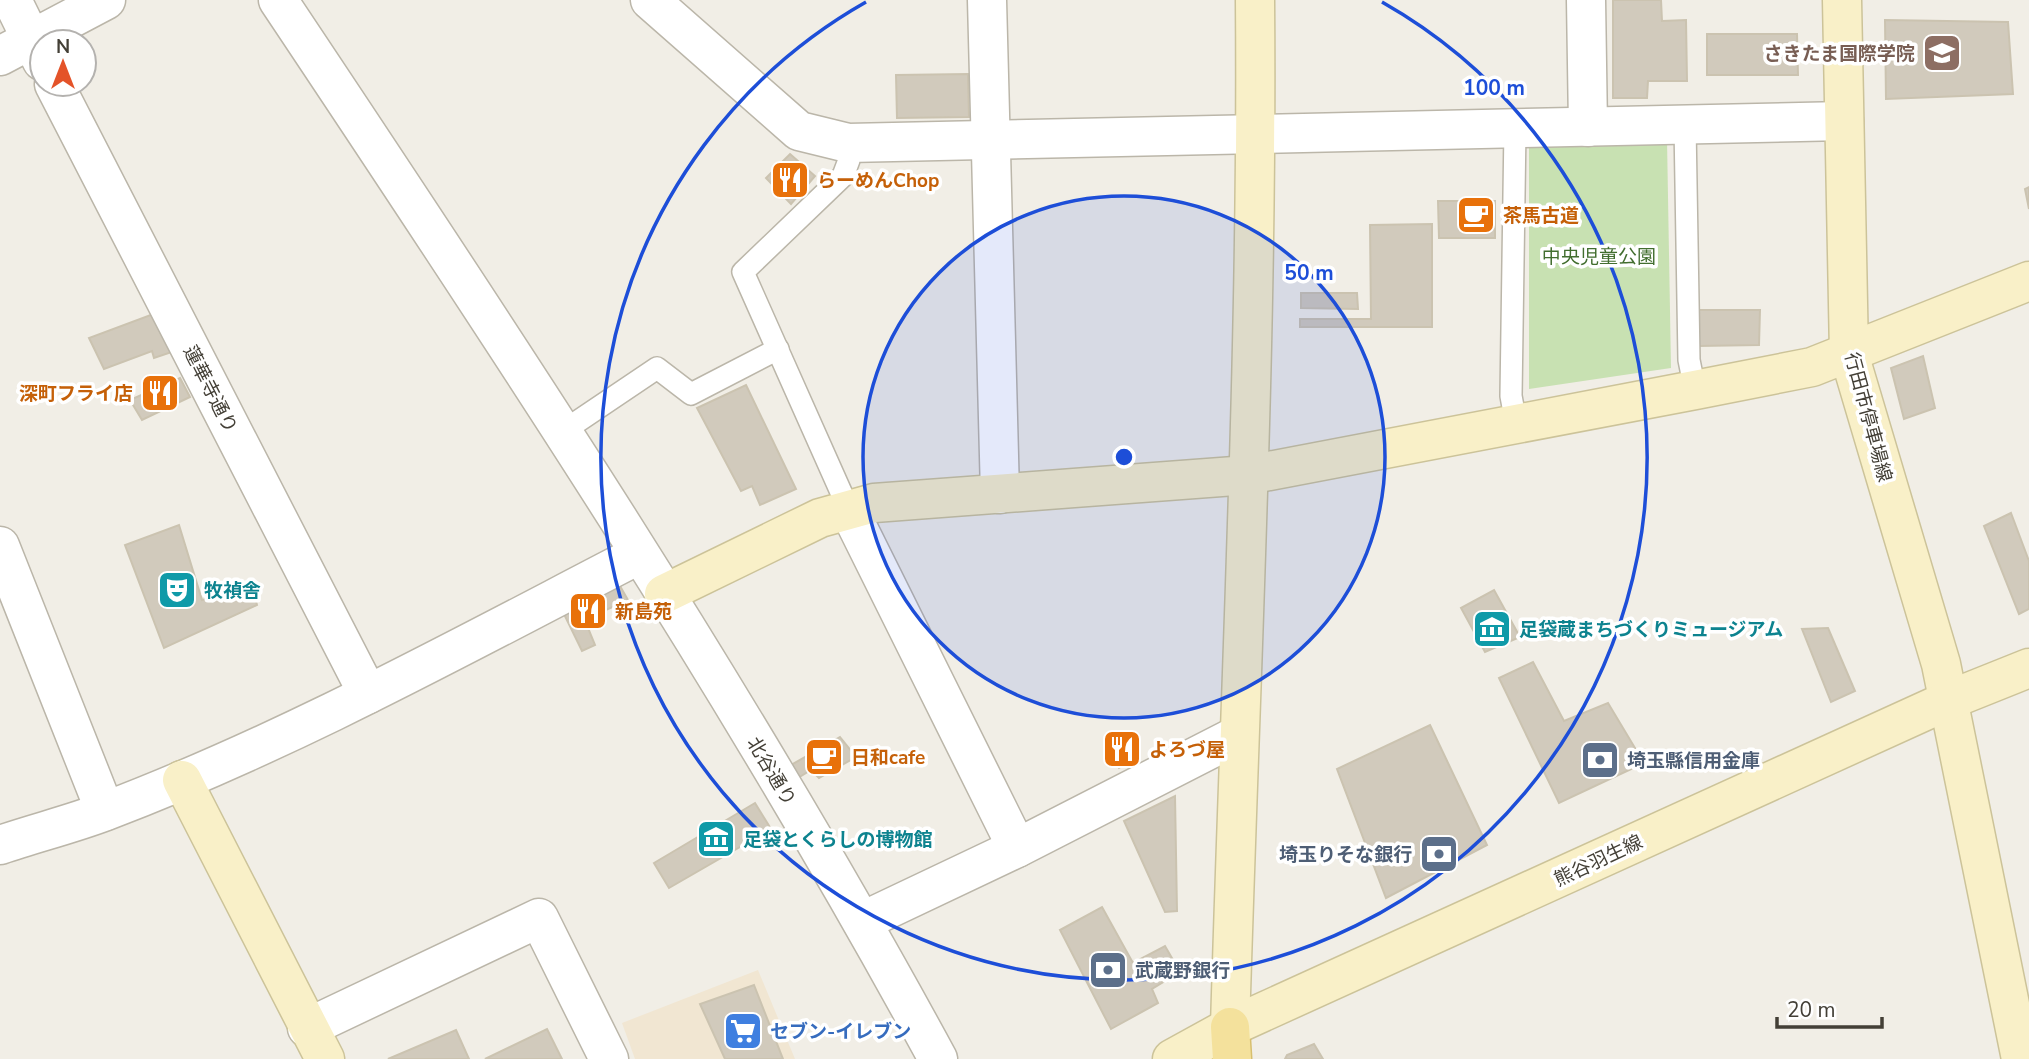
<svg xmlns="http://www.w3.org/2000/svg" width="2029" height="1059" viewBox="0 0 2029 1059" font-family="'Nunito Sans','Noto Sans JP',sans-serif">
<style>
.commercial{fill:#f1e6d2}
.green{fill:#c8e1b2}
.building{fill:#d1cabc;stroke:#cbc3b0;stroke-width:2}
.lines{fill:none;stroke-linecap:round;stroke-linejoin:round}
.lane-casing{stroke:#bbb6a9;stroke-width:24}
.street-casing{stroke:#bbb6a9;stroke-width:41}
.secondary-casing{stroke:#ccc399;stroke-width:41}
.primary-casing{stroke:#d7bf6e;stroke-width:41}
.lane{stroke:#fff;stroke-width:21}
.street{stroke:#fff;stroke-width:38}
.secondary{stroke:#f9f0c8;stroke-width:38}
.primary{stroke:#f4e19c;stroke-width:38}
.ring{fill:none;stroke:#1d4ed8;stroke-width:3.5}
.labels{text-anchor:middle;stroke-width:7;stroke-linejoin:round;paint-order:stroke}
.education-label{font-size:19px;font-weight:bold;fill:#785e54;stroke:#fff;text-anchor:end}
.food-label{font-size:19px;font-weight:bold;fill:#c56008;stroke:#fff;text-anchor:start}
.park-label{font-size:19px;fill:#426e2f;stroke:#fff}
.street-label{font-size:19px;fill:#433f36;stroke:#fff}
.culture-label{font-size:19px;font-weight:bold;fill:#0d838f;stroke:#fff;text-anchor:start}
.service-label{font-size:19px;font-weight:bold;fill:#4e5e75;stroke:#fff;text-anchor:start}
.shop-label{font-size:19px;font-weight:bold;fill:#366cbe;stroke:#fff;text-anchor:start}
.centre{fill:#1d4ed8;stroke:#fff;stroke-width:3.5}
.ring-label{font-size:21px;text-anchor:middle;font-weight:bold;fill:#1d4ed8;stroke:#fff;stroke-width:7;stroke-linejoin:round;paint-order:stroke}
</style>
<rect width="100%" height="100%" fill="#f1eee6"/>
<!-- commercial -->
<polygon class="commercial" points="758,970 795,1059 635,1059 622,1023"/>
<!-- green -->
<polygon class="green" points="1667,139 1671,368 1529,389 1529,143"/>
<!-- building -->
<g class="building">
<polygon points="1613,0 1661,0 1662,21 1686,20 1687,81 1648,81 1647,98 1613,98"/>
<polygon points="1885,20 2008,22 2013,94 1886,99"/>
<polygon points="1707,34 1797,34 1798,75 1707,75"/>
<polygon points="968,74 969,117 897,118 896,75"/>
<polygon points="790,154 815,176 791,204 766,178"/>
<polygon points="2029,187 2029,209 2025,189"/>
<polygon points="1438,201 1495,201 1495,238 1439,238"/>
<polygon points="1432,224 1432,327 1300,327 1300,319 1371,319 1370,225"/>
<polygon points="1301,293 1357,293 1358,309 1301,308"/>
<polygon points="1699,310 1760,310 1759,345 1699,346"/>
<polygon points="156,313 172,352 154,358 152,351 104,369 89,338"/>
<polygon points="1923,356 1935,408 1904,419 1891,368"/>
<polygon points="180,378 190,397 142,420 130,400"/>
<polygon points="746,385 796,489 760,505 752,486 741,491 697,408"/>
<polygon points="2011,513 2029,561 2029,609 2019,614 1984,526"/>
<polygon points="179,525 202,600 253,589 257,605 164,648 125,545"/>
<polygon points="616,579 628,600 599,613 604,623 588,628 595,645 582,651 561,608"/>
<polygon points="1494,590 1520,637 1485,652 1461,608"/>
<polygon points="1828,628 1855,691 1831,702 1802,629"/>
<polygon points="1533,662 1564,721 1608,703 1644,763 1559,803 1499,678"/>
<polygon points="1430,725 1487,845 1386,898 1337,769"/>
<polygon points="1124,734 1138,757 1119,768 1105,745"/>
<polygon points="840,737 856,757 819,778 811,770 793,781 784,769"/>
<polygon points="1175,796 1177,911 1165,912 1124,821"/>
<polygon points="755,803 771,829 669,888 654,863"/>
<polygon points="1102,907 1133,963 1165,946 1180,972 1152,989 1158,1003 1111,1029 1060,930"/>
<polygon points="754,985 783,1059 725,1059 700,1004"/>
<polygon points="547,1029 562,1059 485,1059"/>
<polygon points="456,1030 469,1059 388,1059"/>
<polygon points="1314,1044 1323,1059 1285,1059 1287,1055"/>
</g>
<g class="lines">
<defs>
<g id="lane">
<polyline points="1685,125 1689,360 1695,390"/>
<polyline points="1515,128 1511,396 1516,423"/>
<polyline points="848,143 849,160 843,176 743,272 849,510"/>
<polyline points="562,432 657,368 691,394 778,349"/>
</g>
<g id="street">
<polyline points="12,0 42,61"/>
<path d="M278,0C509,346 740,694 938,1059"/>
<polyline points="650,0 799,131 848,143 1844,121"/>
<polyline points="987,0 1000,494"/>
<polyline points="1586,0 1588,127"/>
<polyline points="0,56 106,0"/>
<polyline points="54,84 368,694"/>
<polyline points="849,510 1017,848"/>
<polyline points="0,546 105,811"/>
<path d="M0,845C35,833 72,824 106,811C290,741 464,645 638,555"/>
<polyline points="863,921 1017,848 1238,735"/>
<polyline points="307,1028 539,918 609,1059"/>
</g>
<g id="secondary">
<polyline points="1842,0 1849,354 1941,664 2021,1059"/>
<polyline points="664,594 820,518 874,503 1248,475 1695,390 1812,367 2029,281"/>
<polyline points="182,780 325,1059"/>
<path d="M1230,1027C1240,685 1258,343 1255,0"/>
<polyline points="1172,1059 1230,1027 1949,700 2029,668"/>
</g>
<polyline id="primary" points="1230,1027 1232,1059"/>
</defs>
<!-- lane casing -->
<use href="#lane" class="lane-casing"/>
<!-- street casing -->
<use href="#street" class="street-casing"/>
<!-- secondary casing -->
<use href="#secondary" class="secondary-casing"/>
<!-- primary casing -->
<use href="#primary" class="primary-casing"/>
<!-- lane -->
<use href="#lane" class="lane"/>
<!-- street -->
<use href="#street" class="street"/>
<!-- secondary -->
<use href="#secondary" class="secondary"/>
<!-- primary -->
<use href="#primary" class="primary"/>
</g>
<!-- distance rings -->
<circle cx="1124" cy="457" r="261" fill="#1d4ed8" fill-opacity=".12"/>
<g class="ring">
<circle cx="1124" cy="457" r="261"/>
<path d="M1382 2A523 523 0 1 1 866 2"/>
</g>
<!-- icons -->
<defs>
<symbol id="school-square" viewBox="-11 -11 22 22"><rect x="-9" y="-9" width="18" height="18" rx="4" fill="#8d6e63" stroke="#fff"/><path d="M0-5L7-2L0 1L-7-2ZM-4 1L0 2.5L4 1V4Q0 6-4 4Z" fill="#fff"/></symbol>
<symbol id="restaurant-square" viewBox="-11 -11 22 22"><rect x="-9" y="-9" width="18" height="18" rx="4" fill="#e8710a" stroke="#fff"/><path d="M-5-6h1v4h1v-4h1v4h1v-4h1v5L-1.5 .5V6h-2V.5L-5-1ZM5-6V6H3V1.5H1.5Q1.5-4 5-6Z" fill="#fff"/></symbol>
<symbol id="cafe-square" viewBox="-11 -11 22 22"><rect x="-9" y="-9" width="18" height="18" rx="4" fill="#e8710a" stroke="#fff"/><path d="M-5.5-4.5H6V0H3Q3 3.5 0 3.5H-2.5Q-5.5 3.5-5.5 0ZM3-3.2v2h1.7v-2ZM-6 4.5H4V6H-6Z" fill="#fff"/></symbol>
<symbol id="theatre-square" viewBox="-11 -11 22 22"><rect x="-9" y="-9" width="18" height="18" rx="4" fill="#0f9aa8" stroke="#fff"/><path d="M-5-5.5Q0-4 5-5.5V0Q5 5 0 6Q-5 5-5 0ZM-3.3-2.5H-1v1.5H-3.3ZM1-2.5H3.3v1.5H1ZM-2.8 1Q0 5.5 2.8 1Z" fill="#fff"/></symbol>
<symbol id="museum-square" viewBox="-11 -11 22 22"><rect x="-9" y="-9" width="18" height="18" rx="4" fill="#0f9aa8" stroke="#fff"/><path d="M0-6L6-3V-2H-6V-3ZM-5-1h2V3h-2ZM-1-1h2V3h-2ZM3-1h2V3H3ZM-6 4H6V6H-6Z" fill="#fff"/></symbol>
<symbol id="bank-square" viewBox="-11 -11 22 22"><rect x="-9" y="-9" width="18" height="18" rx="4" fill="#5c6f8a" stroke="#fff"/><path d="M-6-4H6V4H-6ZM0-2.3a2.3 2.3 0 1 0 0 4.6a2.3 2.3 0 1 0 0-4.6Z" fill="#fff"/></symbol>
<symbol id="supermarket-square" viewBox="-11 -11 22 22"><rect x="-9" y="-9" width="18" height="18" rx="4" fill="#3f7fe0" stroke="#fff"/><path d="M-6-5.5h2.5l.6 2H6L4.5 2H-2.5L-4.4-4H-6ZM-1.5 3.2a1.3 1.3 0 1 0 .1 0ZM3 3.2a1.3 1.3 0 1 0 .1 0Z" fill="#fff"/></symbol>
</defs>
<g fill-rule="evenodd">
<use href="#school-square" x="1920" y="31" width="44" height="44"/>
<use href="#restaurant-square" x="768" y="158" width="44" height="44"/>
<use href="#cafe-square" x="1454" y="193" width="44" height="44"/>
<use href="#restaurant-square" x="138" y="371" width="44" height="44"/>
<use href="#theatre-square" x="155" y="568" width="44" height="44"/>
<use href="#restaurant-square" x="566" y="589" width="44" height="44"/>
<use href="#museum-square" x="1470" y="607" width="44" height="44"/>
<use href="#restaurant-square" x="1100" y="727" width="44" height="44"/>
<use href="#cafe-square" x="802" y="735" width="44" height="44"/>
<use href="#bank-square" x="1578" y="738" width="44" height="44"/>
<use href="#museum-square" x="694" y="817" width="44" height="44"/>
<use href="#bank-square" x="1417" y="832" width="44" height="44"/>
<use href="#bank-square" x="1086" y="948" width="44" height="44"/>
<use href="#supermarket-square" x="721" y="1009" width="44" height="44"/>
</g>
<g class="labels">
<!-- education labels -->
<g class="education-label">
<text x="1915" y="60">さきたま国際学院</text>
</g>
<!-- food labels -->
<g class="food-label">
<text x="817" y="187">らーめんChop</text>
<text x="1503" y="222">茶馬古道</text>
<text x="133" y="400" text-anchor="end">深町フライ店</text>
<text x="615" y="618">新島苑</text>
<text x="1149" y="756">よろづ屋</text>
<text x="851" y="764">日和cafe</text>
</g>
<!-- park labels -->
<g class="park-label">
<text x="1599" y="263">中央児童公園</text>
</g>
<!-- street labels -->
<g class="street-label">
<text transform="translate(211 389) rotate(63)" y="7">蓮華寺通り</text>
<text transform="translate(1869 417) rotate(75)" y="7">行田市停車場線</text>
<text transform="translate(772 771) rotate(59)" y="7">北谷通り</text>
<text transform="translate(1598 860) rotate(-25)" y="7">熊谷羽生線</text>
</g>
<!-- culture labels -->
<g class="culture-label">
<text x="204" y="597">牧禎舎</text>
<text x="1519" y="636">足袋蔵まちづくりミュージアム</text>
<text x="743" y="846">足袋とくらしの博物館</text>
</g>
<!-- service labels -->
<g class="service-label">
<text x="1627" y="767">埼玉縣信用金庫</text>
<text x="1412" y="861" text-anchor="end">埼玉りそな銀行</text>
<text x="1135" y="977">武蔵野銀行</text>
</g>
<!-- shop labels -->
<g class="shop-label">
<text x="770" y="1038">セブン-イレブン</text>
</g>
</g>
<circle cx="1124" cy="457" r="10" class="centre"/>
<g class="ring-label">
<text x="1494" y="95">100 m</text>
<text x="1309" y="280">50 m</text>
</g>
<!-- north arrow -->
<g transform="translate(63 63)"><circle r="33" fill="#ffffff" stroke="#b4b2af" stroke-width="2"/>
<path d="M0-5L12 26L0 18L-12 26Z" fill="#e45329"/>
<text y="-10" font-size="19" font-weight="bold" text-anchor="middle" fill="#433f36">N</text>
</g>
<!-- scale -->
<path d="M1777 1017v10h105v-10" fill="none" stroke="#433f36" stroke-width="3.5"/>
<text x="1787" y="1017" font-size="21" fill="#433f36" stroke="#ffffff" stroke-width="5" paint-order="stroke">20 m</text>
</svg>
